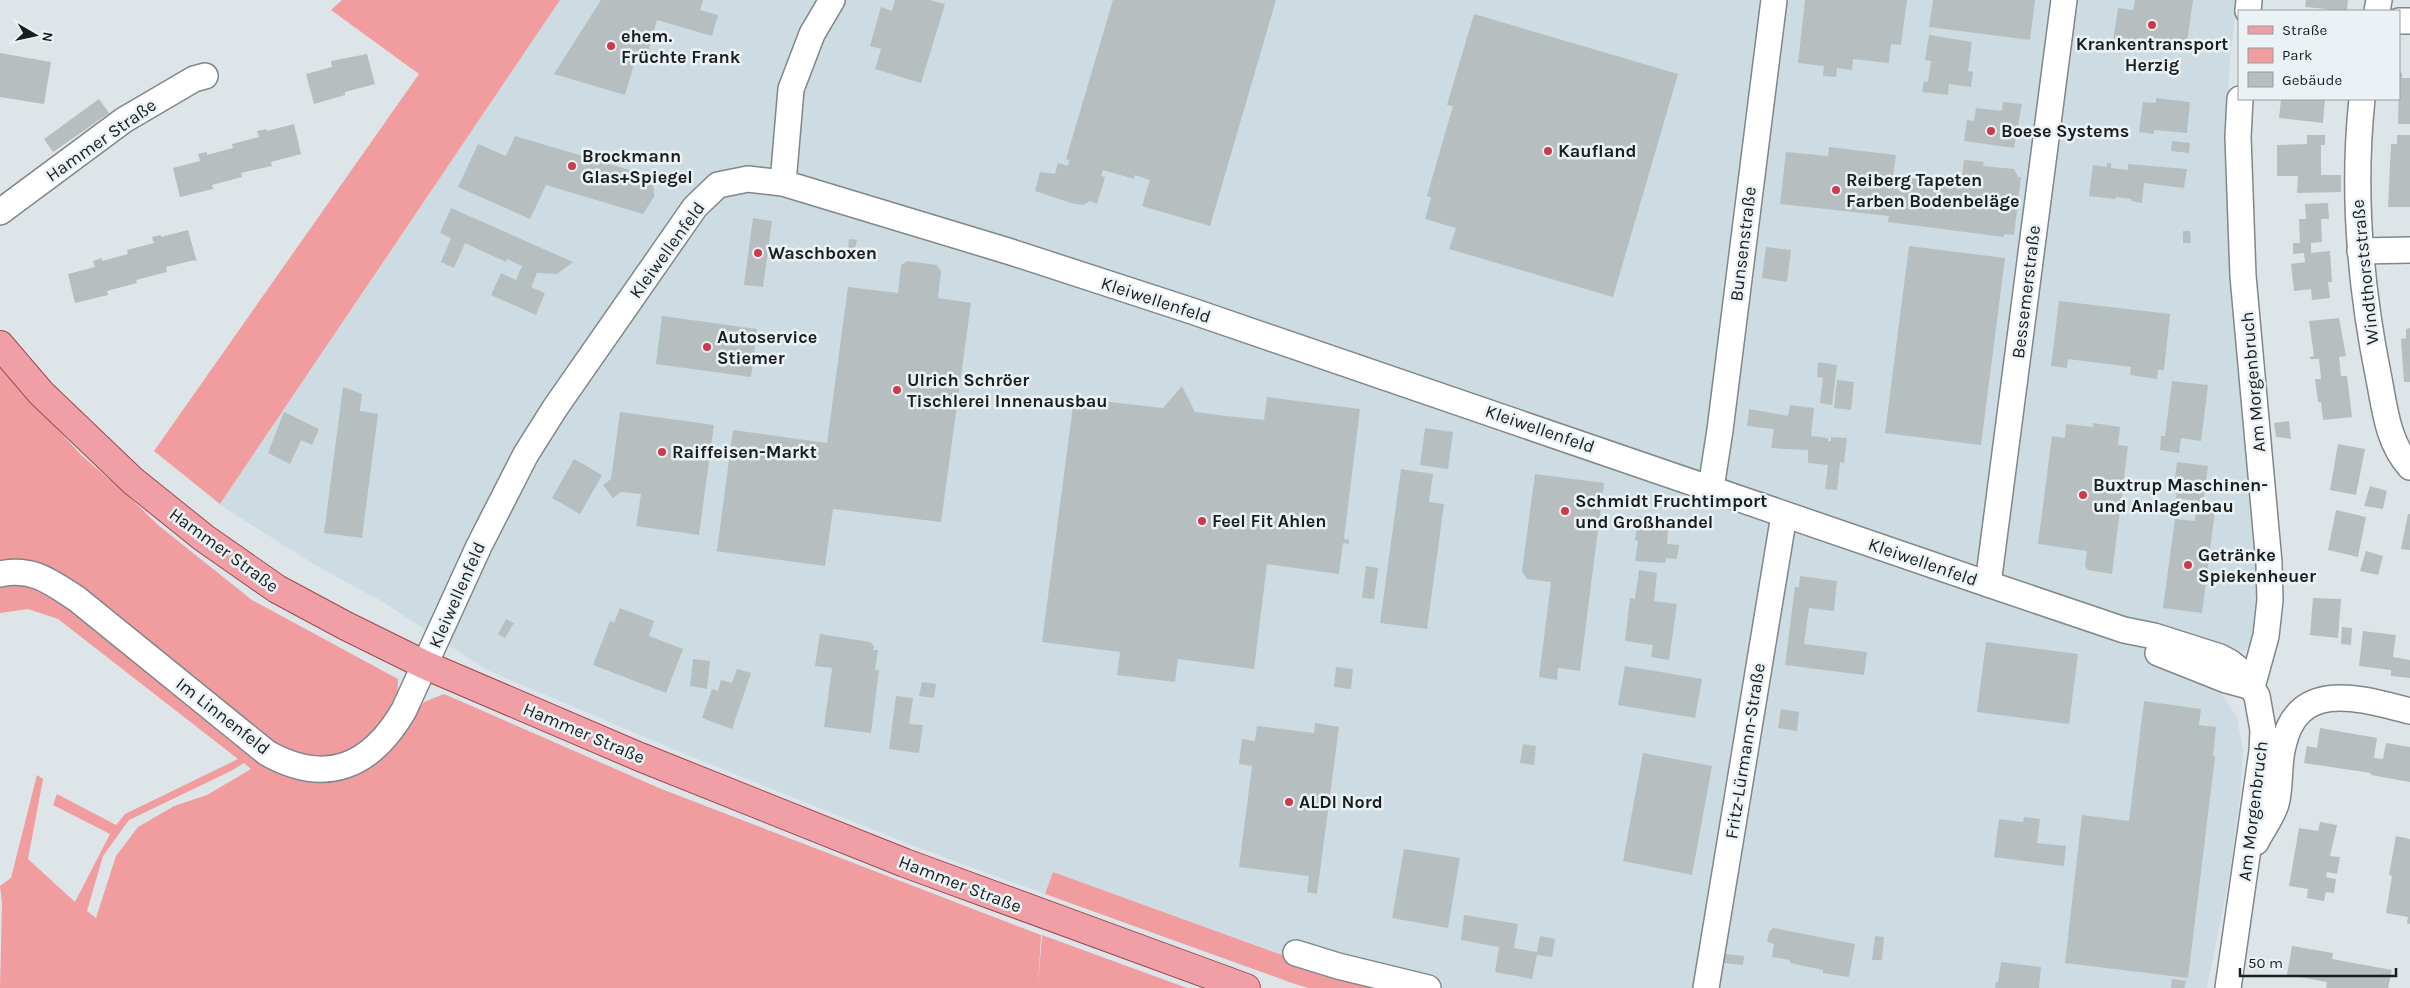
<svg xmlns="http://www.w3.org/2000/svg" width="2410" height="988" viewBox="0 0 2410 988" font-family="Karla,sans-serif">
<style>
.built{fill:#ccdce2}
.green{fill:#f19c9f;fill-rule:evenodd}
.building{fill:#b7bec0}
.lines{fill:none;stroke-linecap:round;stroke-linejoin:round}
.minor-casing{stroke:#808689;stroke-width:28}
.major-casing{stroke:#9f4850;stroke-width:30}
.minor{stroke:#fff;stroke-width:25}
.major{stroke:#f09fa6;stroke-width:28}
.poi-dot{fill:#cb3b4d;stroke:#ebf2f5;stroke-width:2}
.labels{text-anchor:middle;stroke-width:5;stroke-linejoin:round;paint-order:stroke}
.poi-label{font-size:18px;font-weight:bold;fill:#1b1e1f;stroke:#ebf2f5;text-anchor:start}
.street-label{font-size:18px;fill:#1b1e1f;stroke:#ebf2f5}
</style>
<rect width="100%" height="100%" fill="#dee5e8"/>
<!-- built -->
<polygon class="built" points="560,0 2237,0 2230,60 2226,137 2258,568 2253,640 2244,651 2228,650 2220,692 2237,717 2243,751 2240,796 2229,878 2207,988 1400,988 1335,973 1053,872 1045,894 919,848 670,748 487,670 383,602 315,565 220,505"/>
<!-- green -->
<g class="green">
<polygon points="342,0 560,0 220,504 154,451 419,74 331,10"/>
<polygon points="0,366 82,456 123,491 158,525 252,600 398,679 397,703 376,736 349,754 324,762 272,745 33,562 18,559 0,565"/>
<path d="M26,582L47,589L265,763L335,778L370,767L405,728L424,702L444,694L659,788L1041,935L1038,987L1042,935L1187,988H0L2,903L0,886L11,878L37,775L43,779L28,859L75,902L110,834L53,805L57,794L116,825L125,814L238,759L58,619L28,609L0,613V584ZM244,763L251,769L207,795L174,806L138,827L116,856L96,918L87,911L103,856L129,820L233,770Z"/>
<polygon points="1053,872 1335,974 1395,988 1308,988 1292,983 1045,894"/>
</g>
<!-- building -->
<g class="building">
<polygon points="601,0 703,0 700,10 718,15 712,36 657,20 646,59 636,57 625,95 554,74"/>
<polygon points="895,0 930,0 945,4 921,83 875,69 881,49 870,46 881,7 892,11"/>
<polygon points="1113,0 1276,0 1210,226 1142,206 1150,180 1135,175 1134,179 1103,170 1101,176 1105,177 1097,204 1090,201 1083,205 1071,203 1035,191 1040,172 1055,174 1058,163 1068,166 1069,160 1066,159"/>
<polygon points="1805,0 1907,0 1901,45 1891,44 1889,63 1853,59 1852,70 1837,68 1836,77 1823,76 1824,66 1798,63"/>
<polygon points="1933,0 2035,0 2030,40 1929,27"/>
<polygon points="2135,0 2193,0 2186,50 2113,41 2118,8 2133,10"/>
<polygon points="2306,0 2348,0 2347,11 2327,11 2327,9 2305,7"/>
<polygon points="1474,14 1678,74 1613,297 1449,249 1456,228 1425,219 1431,198 1427,196 1453,106 1447,105"/>
<polygon points="1929,35 1972,42 1968,71 1973,72 1971,87 1949,84 1948,95 1922,92 1924,81 1928,82 1931,61 1925,60"/>
<polygon points="0,53 51,62 44,104 0,97"/>
<polygon points="367,54 375,84 345,92 345,95 314,104 306,74 332,67 331,61"/>
<polygon points="2399,72 2402,73 2402,78 2410,78 2410,124 2398,124"/>
<polygon points="2156,98 2190,102 2187,133 2154,130 2154,134 2139,132 2143,102 2156,103"/>
<polygon points="99,99 109,113 53,152 44,139"/>
<polygon points="2281,99 2325,99 2323,123 2279,118"/>
<polygon points="2003,102 2022,104 2014,148 1964,141 1967,120 1974,121 1976,108 2002,111"/>
<polygon points="294,124 301,154 271,162 272,167 271,166 241,173 242,177 212,185 213,189 180,197 173,168 200,161 198,154 207,152 207,155 233,148 232,144 259,137 257,131 267,129 267,131"/>
<polygon points="2307,135 2325,135 2325,145 2321,145 2321,175 2341,175 2341,192 2297,193 2298,176 2277,176 2277,145 2307,144"/>
<polygon points="2397,135 2410,135 2410,207 2388,207 2391,144 2397,144"/>
<polygon points="515,136 653,177 654,197 643,214 546,185 530,219 458,187 478,144 506,156"/>
<polygon points="2172,141 2190,143 2189,153 2171,151"/>
<polygon points="1829,147 1896,155 1893,176 1961,184 1964,160 1984,162 1983,166 2014,169 2018,177 2021,177 2014,235 2004,234 2004,237 1888,222 1889,216 1780,204 1786,152 1828,156"/>
<polygon points="2107,163 2111,163 2111,168 2128,170 2128,164 2187,169 2184,188 2144,183 2142,203 2131,201 2131,199 2116,197 2115,199 2089,196 2093,165 2107,167"/>
<polygon points="2328,203 2329,219 2321,219 2322,242 2311,243 2311,253 2330,251 2332,282 2328,282 2330,298 2312,300 2311,289 2294,291 2291,264 2305,262 2304,253 2293,254 2293,243 2300,243 2299,219 2306,219 2305,204"/>
<polygon points="451,208 573,262 557,274 537,273 531,287 545,293 536,315 491,295 501,273 516,280 522,266 507,259 506,262 465,243 454,268 441,262 451,238 440,233"/>
<polygon points="753,218 772,221 763,287 744,285"/>
<polygon points="188,230 197,262 195,260 166,267 167,272 136,280 137,283 107,291 108,295 75,303 68,274 95,267 93,261 102,258 102,261 128,254 127,250 154,243 152,237 161,235 161,237"/>
<polygon points="2183,231 2190,231 2191,243 2183,243"/>
<polygon points="849,239 857,240 855,249 848,248"/>
<polygon points="1909,246 2005,258 1981,445 1885,433"/>
<polygon points="1766,247 1791,250 1787,282 1762,278"/>
<polygon points="907,261 937,265 941,271 938,298 971,303 941,522 833,509 825,566 715,551 717,550 733,430 827,443 848,287 898,293 901,265"/>
<polygon points="2059,301 2170,314 2164,370 2158,370 2157,379 2130,375 2131,367 2068,359 2067,368 2051,366"/>
<polygon points="662,316 757,329 751,377 656,364"/>
<polygon points="2339,318 2346,356 2339,357 2341,376 2347,376 2352,417 2323,420 2321,402 2318,402 2315,379 2321,379 2319,359 2310,359 2310,357 2314,356 2309,321"/>
<polygon points="2410,328 2410,382 2404,382 2401,339 2406,338 2406,329"/>
<polygon points="1818,362 1837,365 1832,405 1820,403 1823,378 1817,377"/>
<polygon points="1837,380 1854,382 1851,410 1834,408"/>
<polygon points="2172,381 2208,385 2201,441 2181,438 2179,453 2160,450 2161,436 2165,436"/>
<polygon points="1182,386 1195,412 1226,416 1264,420 1267,397 1360,409 1344,539 1349,540 1349,544 1343,543 1339,574 1267,564 1254,669 1178,659 1175,682 1117,675 1120,652 1042,642 1074,398 1163,408"/>
<polygon points="343,387 362,394 360,411 378,414 362,538 324,533"/>
<polygon points="1790,405 1814,408 1811,436 1828,438 1828,441 1831,441 1831,437 1847,438 1844,463 1840,462 1837,490 1825,489 1828,465 1808,463 1808,450 1771,448 1774,429 1747,426 1749,409 1788,416"/>
<polygon points="284,412 319,429 312,445 301,440 290,464 268,453"/>
<polygon points="620,412 714,425 699,535 636,526 641,494 621,492 613,498 603,485 611,479"/>
<polygon points="2289,421 2291,439 2276,437 2274,423"/>
<polygon points="2093,423 2120,427 2118,445 2128,446 2112,574 2088,570 2085,566 2087,551 2038,544 2052,436 2065,438 2066,424 2093,427"/>
<polygon points="1425,428 1453,432 1448,469 1420,465"/>
<polygon points="2338,444 2365,449 2356,495 2330,490"/>
<polygon points="574,459 602,475 580,514 552,498"/>
<polygon points="2177,462 2208,466 2203,502 2216,503 2202,613 2163,608 2175,519 2195,521 2197,501 2176,498 2179,479 2175,478"/>
<polygon points="1401,469 1433,474 1429,502 1444,504 1427,629 1380,623"/>
<polygon points="1535,474 1604,483 1580,671 1558,668 1557,680 1539,677 1551,582 1527,579 1522,571"/>
<polygon points="2370,486 2387,491 2383,509 2364,506"/>
<polygon points="2336,510 2366,517 2358,557 2328,550"/>
<polygon points="2408,514 2410,514 2410,550 2401,549"/>
<polygon points="1638,516 1669,520 1667,544 1679,545 1677,559 1666,558 1665,563 1635,561 1638,541 1635,540"/>
<polygon points="2366,551 2383,556 2378,575 2360,571"/>
<polygon points="1366,566 1378,568 1374,599 1362,598"/>
<polygon points="1639,570 1657,573 1654,601 1677,604 1669,660 1651,657 1653,645 1625,641 1630,598 1635,599"/>
<polygon points="1800,576 1837,581 1834,611 1809,608 1804,644 1867,652 1864,675 1785,665 1795,587 1799,587"/>
<polygon points="2313,598 2341,599 2338,638 2310,635"/>
<polygon points="620,608 654,621 649,636 683,649 666,693 593,665 610,621 614,623"/>
<polygon points="506,619 514,623 505,638 498,634"/>
<polygon points="2342,627 2352,628 2351,645 2341,644"/>
<polygon points="2363,631 2396,635 2393,657 2410,660 2410,678 2391,676 2391,670 2359,666"/>
<polygon points="820,634 870,642 874,646 873,650 878,650 875,670 879,670 871,733 824,727 832,668 815,666"/>
<polygon points="1986,642 2078,654 2069,724 1977,712"/>
<polygon points="693,659 710,661 707,689 690,686"/>
<polygon points="1625,666 1702,679 1695,718 1618,705"/>
<polygon points="1336,667 1353,669 1351,689 1334,687"/>
<polygon points="737,669 751,673 732,729 702,718 712,689 718,691 721,680 732,683"/>
<polygon points="922,682 936,684 934,698 919,696"/>
<polygon points="896,696 913,698 909,724 923,725 919,753 889,749"/>
<polygon points="2144,701 2201,709 2199,725 2216,727 2213,756 2215,757 2188,978 2065,963 2082,815 2129,821"/>
<polygon points="1781,709 1799,712 1797,731 1778,728"/>
<polygon points="1315,723 1339,727 1317,894 1307,892 1309,876 1239,867 1252,766 1239,764 1242,739 1255,741 1257,726 1314,733"/>
<polygon points="2320,728 2377,738 2374,758 2383,759 2386,743 2410,747 2410,782 2371,775 2371,773 2304,763 2307,746 2317,748"/>
<polygon points="1523,744 1536,746 1534,765 1520,763"/>
<polygon points="1643,753 1712,766 1692,875 1623,861"/>
<polygon points="2024,817 2040,819 2037,843 2066,846 2064,866 1994,857 1999,819 2023,822"/>
<polygon points="2320,822 2337,825 2330,856 2340,857 2337,874 2327,872 2326,877 2336,879 2334,893 2326,892 2324,901 2307,898 2308,889 2289,886 2299,828 2318,831"/>
<polygon points="2396,836 2410,839 2410,924 2407,923 2408,917 2386,913 2392,876 2389,875"/>
<polygon points="1404,849 1460,858 1448,928 1392,918"/>
<polygon points="1464,915 1518,924 1514,948 1537,952 1540,936 1555,939 1552,957 1537,955 1532,979 1495,972 1499,947 1461,940"/>
<polygon points="1773,928 1855,944 1849,977 1823,973 1823,970 1790,963 1790,960 1772,957 1774,944 1767,942 1769,932"/>
<polygon points="1875,936 1884,937 1882,960 1872,960"/>
<polygon points="2292,946 2333,953 2332,959 2392,970 2388,988 2326,988 2327,982 2287,975"/>
<polygon points="1725,954 1744,956 1743,965 1724,963"/>
<polygon points="2001,962 2041,967 2039,988 1995,988 1996,982 1998,982"/>
<polygon points="2172,979 2186,981 2184,988 2171,988"/>
</g>
<g class="lines">
<defs>
<g id="minor">
<polyline points="2248,11 2249,0"/>
<polyline points="2377,11 2379,0"/>
<polyline points="2399,21 2410,21"/>
<polyline points="2240,99 2238,137 2243,276 2269,563 2270,600 2266,636 2252,687"/>
<path d="M2362,99C2352,193 2360,286 2379,379C2385,410 2388,443 2410,467"/>
<polyline points="783,183 791,89 812,34 832,0"/>
<polyline points="0,212 124,120 194,79 205,76"/>
<polyline points="2360,251 2410,250"/>
<polyline points="1711,488 1720,430 1774,0"/>
<path d="M0,574C33,567 51,582 77,599L267,753C326,786 371,767 404,710L479,546L526,454L555,408L695,207L718,185L748,179L783,183L1011,252L1192,311L1988,584L2124,630L2154,636L2220,657L2231,663L2243,673L2257,696L2263,730L2262,751L2228,988"/>
<polyline points="1988,584 2064,0"/>
<polyline points="2158,653 2226,680 2252,687"/>
<path d="M2256,842C2262,830 2272,817 2276,804C2281,786 2278,765 2283,746C2298,677 2362,699 2410,711"/>
<polyline points="1296,953 1338,966 1428,988"/>
<polyline points="1706,988 1784,515"/>
</g>
<polyline id="major" points="0,345 41,393 133,481 204,538 277,589 346,626 425,665 640,757 905,863 1246,988"/>
</defs>
<!-- minor casing -->
<use href="#minor" class="minor-casing"/>
<!-- major casing -->
<use href="#major" class="major-casing"/>
<!-- minor -->
<use href="#minor" class="minor"/>
<!-- major -->
<use href="#major" class="major"/>
</g>
<!-- markers -->
<g class="poi-dot">
<circle cx="2152" cy="25" r="5"/>
<circle cx="611" cy="46" r="5"/>
<circle cx="1991" cy="131" r="5"/>
<circle cx="1548" cy="151" r="5"/>
<circle cx="572" cy="166" r="5"/>
<circle cx="1836" cy="190" r="5"/>
<circle cx="758" cy="253" r="5"/>
<circle cx="707" cy="347" r="5"/>
<circle cx="897" cy="390" r="5"/>
<circle cx="662" cy="452" r="5"/>
<circle cx="2083" cy="495" r="5"/>
<circle cx="1565" cy="511" r="5"/>
<circle cx="1202" cy="521" r="5"/>
<circle cx="2188" cy="565" r="5"/>
<circle cx="1289" cy="802" r="5"/>
</g>
<g class="labels">
<!-- poi labels -->
<g class="poi-label">
<text x="621" y="42">ehem.<tspan x="621" dy="21">Früchte Frank</tspan></text>
<text x="2152" y="50" text-anchor="middle">Krankentransport<tspan x="2152" dy="21">Herzig</tspan></text>
<text x="2001" y="137">Boese Systems</text>
<text x="1558" y="157">Kaufland</text>
<text x="582" y="162">Brockmann<tspan x="582" dy="21">Glas+Spiegel</tspan></text>
<text x="1846" y="186">Reiberg Tapeten<tspan x="1846" dy="21">Farben Bodenbeläge</tspan></text>
<text x="768" y="259">Waschboxen</text>
<text x="717" y="343">Autoservice<tspan x="717" dy="21">Stiemer</tspan></text>
<text x="907" y="386">Ulrich Schröer<tspan x="907" dy="21">Tischlerei Innenausbau</tspan></text>
<text x="672" y="458">Raiffeisen-Markt</text>
<text x="2093" y="491">Buxtrup Maschinen-<tspan x="2093" dy="21">und Anlagenbau</tspan></text>
<text x="1575" y="507">Schmidt Fruchtimport<tspan x="1575" dy="21">und Großhandel</tspan></text>
<text x="1212" y="527">Feel Fit Ahlen</text>
<text x="2198" y="561">Getränke<tspan x="2198" dy="21">Spiekenheuer</tspan></text>
<text x="1299" y="808">ALDI Nord</text>
</g>
<!-- street labels -->
<g class="street-label">
<text transform="translate(101 140) rotate(-35)" y="6">Hammer Straße</text>
<text transform="translate(1743 244) rotate(-83)" y="6">Bunsenstraße</text>
<text transform="translate(667 250) rotate(-54)" y="6">Kleiwellenfeld</text>
<text transform="translate(2365 272) rotate(-96)" y="6">Windthorststraße</text>
<text transform="translate(2026 292) rotate(-83)" y="6">Bessemerstraße</text>
<text transform="translate(1156 300) rotate(18)" y="6">Kleiwellenfeld</text>
<text transform="translate(2253 382) rotate(-95)" y="6">Am Morgenbruch</text>
<text transform="translate(1540 429) rotate(19)" y="6">Kleiwellenfeld</text>
<text transform="translate(224 550) rotate(36)" y="6">Hammer Straße</text>
<text transform="translate(1923 562) rotate(19)" y="6">Kleiwellenfeld</text>
<text transform="translate(457 595) rotate(-66)" y="6">Kleiwellenfeld</text>
<text transform="translate(223 716) rotate(38)" y="6">Im Linnenfeld</text>
<text transform="translate(584 733) rotate(23)" y="6">Hammer Straße</text>
<text transform="translate(1745 751) rotate(-81)" y="6">Fritz-Lürmann-Straße</text>
<text transform="translate(2253 811) rotate(-83)" y="6">Am Morgenbruch</text>
<text transform="translate(960 884) rotate(21)" y="6">Hammer Straße</text>
</g>
</g>
<!-- legend -->
<rect x="2238" y="10" width="162" height="90" fill="#ebf2f5" stroke="#989d9f"/>
<rect x="2248" y="26" width="25" height="8" fill="#f09fa6" stroke="#989d9f"/>
<text x="2282" y="35" font-size="15" fill="#1b1e1f">Straße</text>
<rect x="2248" y="48" width="25" height="15" fill="#f19c9f" stroke="#989d9f"/>
<text x="2282" y="60" font-size="15" fill="#1b1e1f">Park</text>
<rect x="2248" y="72" width="25" height="15" fill="#b7bec0" stroke="#989d9f"/>
<text x="2282" y="85" font-size="15" fill="#1b1e1f">Gebäude</text>
<!-- north arrow -->
<g transform="translate(35 35) rotate(99)" stroke="#ebf2f5" stroke-width="4" paint-order="stroke">
<path d="M0-4L9 19L0 12L-9 19Z" fill="#1b1e1f"/>
<text y="-8" font-size="14" font-weight="bold" text-anchor="middle" fill="#1b1e1f">N</text>
</g>
<!-- scale -->
<path d="M2240 968v8h156v-8" fill="none" stroke="#1b1e1f" stroke-width="2.5"/>
<text x="2248" y="968" font-size="15" fill="#1b1e1f" stroke="#ebf2f5" stroke-width="4" paint-order="stroke">50 m</text>
</svg>
